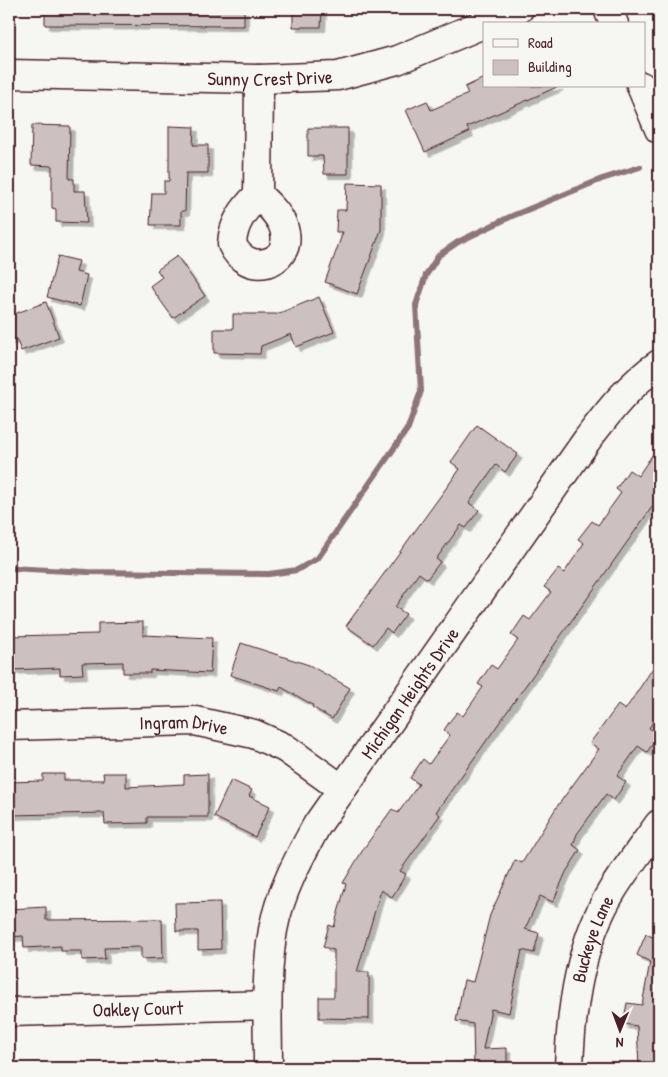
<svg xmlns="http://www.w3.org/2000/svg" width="668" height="1077" viewBox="0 0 668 1077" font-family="'Patrick Hand',sans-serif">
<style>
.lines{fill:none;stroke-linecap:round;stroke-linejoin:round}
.stream{stroke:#8e747a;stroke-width:6}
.building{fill:#ccc1c0;stroke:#4a1f2b;filter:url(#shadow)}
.minor-casing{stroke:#4a1f2b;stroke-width:31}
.minor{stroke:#f6f6f2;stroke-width:28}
.labels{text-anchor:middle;stroke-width:4.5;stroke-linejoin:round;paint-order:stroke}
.street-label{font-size:19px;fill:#4a1f2b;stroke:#f6f6f2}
</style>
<defs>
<filter id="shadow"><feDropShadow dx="4.5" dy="4.5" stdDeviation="0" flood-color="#0004"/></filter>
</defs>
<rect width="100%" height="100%" fill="#f6f6f2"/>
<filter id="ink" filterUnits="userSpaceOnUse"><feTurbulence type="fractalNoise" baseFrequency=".02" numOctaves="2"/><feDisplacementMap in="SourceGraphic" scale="10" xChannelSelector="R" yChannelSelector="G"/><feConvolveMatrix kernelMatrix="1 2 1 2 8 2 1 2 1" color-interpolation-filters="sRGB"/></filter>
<g filter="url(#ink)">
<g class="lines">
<!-- stream -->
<polyline class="stream" points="9,568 88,572 269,574 297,570 318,558 408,428 421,391 416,305 426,275 439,255 458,242 512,216 602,179 640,167"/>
</g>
<!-- building -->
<g class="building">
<polygon points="45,9 244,9 244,26 45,25"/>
<polygon points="293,9 322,9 321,27 293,27"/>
<polygon points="484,78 484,86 559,86 467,127 469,132 425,152 406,110 427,101 431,110 468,94 465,87"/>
<polygon points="32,125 70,126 69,179 74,179 74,191 85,191 87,223 56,222 56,209 52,208 52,166 31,165"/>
<polygon points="169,126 194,127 193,145 208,145 208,173 186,173 185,211 181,211 181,225 150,225 152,193 164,193 164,181 169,181"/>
<polygon points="308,128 348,128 348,174 324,174 323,156 308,156"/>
<polygon points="347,183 381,184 381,230 357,294 325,282 343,232 336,232 337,210 346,210"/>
<polygon points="58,256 79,261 76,272 87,275 80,306 47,297"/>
<polygon points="177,256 205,296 173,318 150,286 162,277 157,270"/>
<polygon points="319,297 334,332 296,347 291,334 261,346 260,354 214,353 214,329 233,329 233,314 277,314"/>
<polygon points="46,302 59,337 21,351 16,338 9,341 9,316"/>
<polygon points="477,425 518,454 505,472 496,465 469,503 479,510 466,528 461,525 436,559 440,562 427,579 419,573 395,607 406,614 392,633 386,628 373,645 346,626 460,469 451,462"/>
<polygon points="659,445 659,512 652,507 436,812 440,815 400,871 406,874 392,897 381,890 357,972 369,972 369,1019 319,1018 319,997 334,997 334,950 323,947 329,925 334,927 346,884 343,883 364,848 392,809 398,813 419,784 410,778 423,759 429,764 450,735 444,730 450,721 457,712 463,716 483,687 478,684 491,665 497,669 518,640 511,635 524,616 530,620 551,592 544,587 558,569 564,573 584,543 578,539 592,521 598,525 621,493 616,489 629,470 638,476"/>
<polygon points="143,622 143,635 212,638 210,673 150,670 150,673 123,673 123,662 82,663 83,674 60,675 60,668 9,670 9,636 98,634 98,623"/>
<polygon points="241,643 309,665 350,688 332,719 312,707 313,705 281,687 279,691 230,675"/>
<polygon points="659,659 659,713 649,728 659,735 647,752 638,746 617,776 626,782 614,800 606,794 577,834 573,845 580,850 566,872 553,902 540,896 525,929 539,933 534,953 522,950 509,1013 491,1009 483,1049 507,1048 507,1068 474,1068 473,1024 456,1021 464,980 473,982 490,915 515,860 522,863 556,808 599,749 590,743 618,705 625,710"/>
<polygon points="103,773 126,773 126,787 184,784 184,775 208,774 208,817 147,817 147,823 105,824 104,813 9,815 9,782 43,781 43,774 64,774 64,780 104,780"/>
<polygon points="231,780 252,790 249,796 270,806 255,837 214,817"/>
<polygon points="220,902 221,949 198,950 198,931 176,931 175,903"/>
<polygon points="46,907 46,920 162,919 163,958 141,959 141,947 104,948 105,959 82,960 82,951 61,951 61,946 24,948 23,936 9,937 9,909"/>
<polygon points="646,934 659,940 659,1068 639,1068 637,1026 623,1024 627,1003 642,1005 650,962 637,955"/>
</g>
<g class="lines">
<defs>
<g id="minor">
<polyline points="608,9 614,24"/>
<path id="s1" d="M9,74L259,79L338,76L397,60L519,9"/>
<polyline points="641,86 659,129"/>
<path d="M258,195C269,205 283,218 285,233C291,264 247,278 232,244C233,223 244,209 258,195L259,79"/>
<path id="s2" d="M9,726L195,721L254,734L285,748L342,789"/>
<path id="s3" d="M9,1012L267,1005"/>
<path id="s4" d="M268,1068C268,1023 265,976 273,930C280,892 299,858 317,825L587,440C608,412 630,384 659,364"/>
<path id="s5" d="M569,1068C571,1007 580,942 613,889C627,867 644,845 659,824"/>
</g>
</defs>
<!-- minor casing -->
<use href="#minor" class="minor-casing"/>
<!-- minor -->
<use href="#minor" class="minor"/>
</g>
</g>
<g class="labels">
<!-- street labels -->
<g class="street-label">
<text dy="7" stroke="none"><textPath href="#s1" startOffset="261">Sunny Crest Drive</textPath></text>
<text dy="7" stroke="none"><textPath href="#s4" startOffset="414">Michigan Heights Drive</textPath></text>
<text dy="7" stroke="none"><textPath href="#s2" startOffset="175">Ingram Drive</textPath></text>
<text dy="7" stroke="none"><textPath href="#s5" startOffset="132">Buckeye Lane</textPath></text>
<text dy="7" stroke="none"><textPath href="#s3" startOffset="129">Oakley Court</textPath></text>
</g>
</g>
<!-- margin -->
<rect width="668" height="1077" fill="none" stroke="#f6f6f2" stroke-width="30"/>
<rect x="15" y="15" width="638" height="1047" fill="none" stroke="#4a1f2b" stroke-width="2" filter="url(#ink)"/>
<!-- legend -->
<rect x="483" y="22" width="162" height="65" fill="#f6f6f2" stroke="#b1a0a2"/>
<rect x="493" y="39" width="25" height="8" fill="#f6f6f2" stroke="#b1a0a2"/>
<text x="528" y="48" font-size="15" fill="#4a1f2b">Road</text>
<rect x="493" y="60" width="25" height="15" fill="#ccc1c0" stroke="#b1a0a2"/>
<text x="528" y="72" font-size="15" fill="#4a1f2b">Building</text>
<!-- north arrow -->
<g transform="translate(620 1030) rotate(181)" stroke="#f6f6f2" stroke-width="4" paint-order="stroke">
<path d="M0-4L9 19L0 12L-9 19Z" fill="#4a1f2b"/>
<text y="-8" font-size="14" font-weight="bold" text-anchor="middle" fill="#4a1f2b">N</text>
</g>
</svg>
